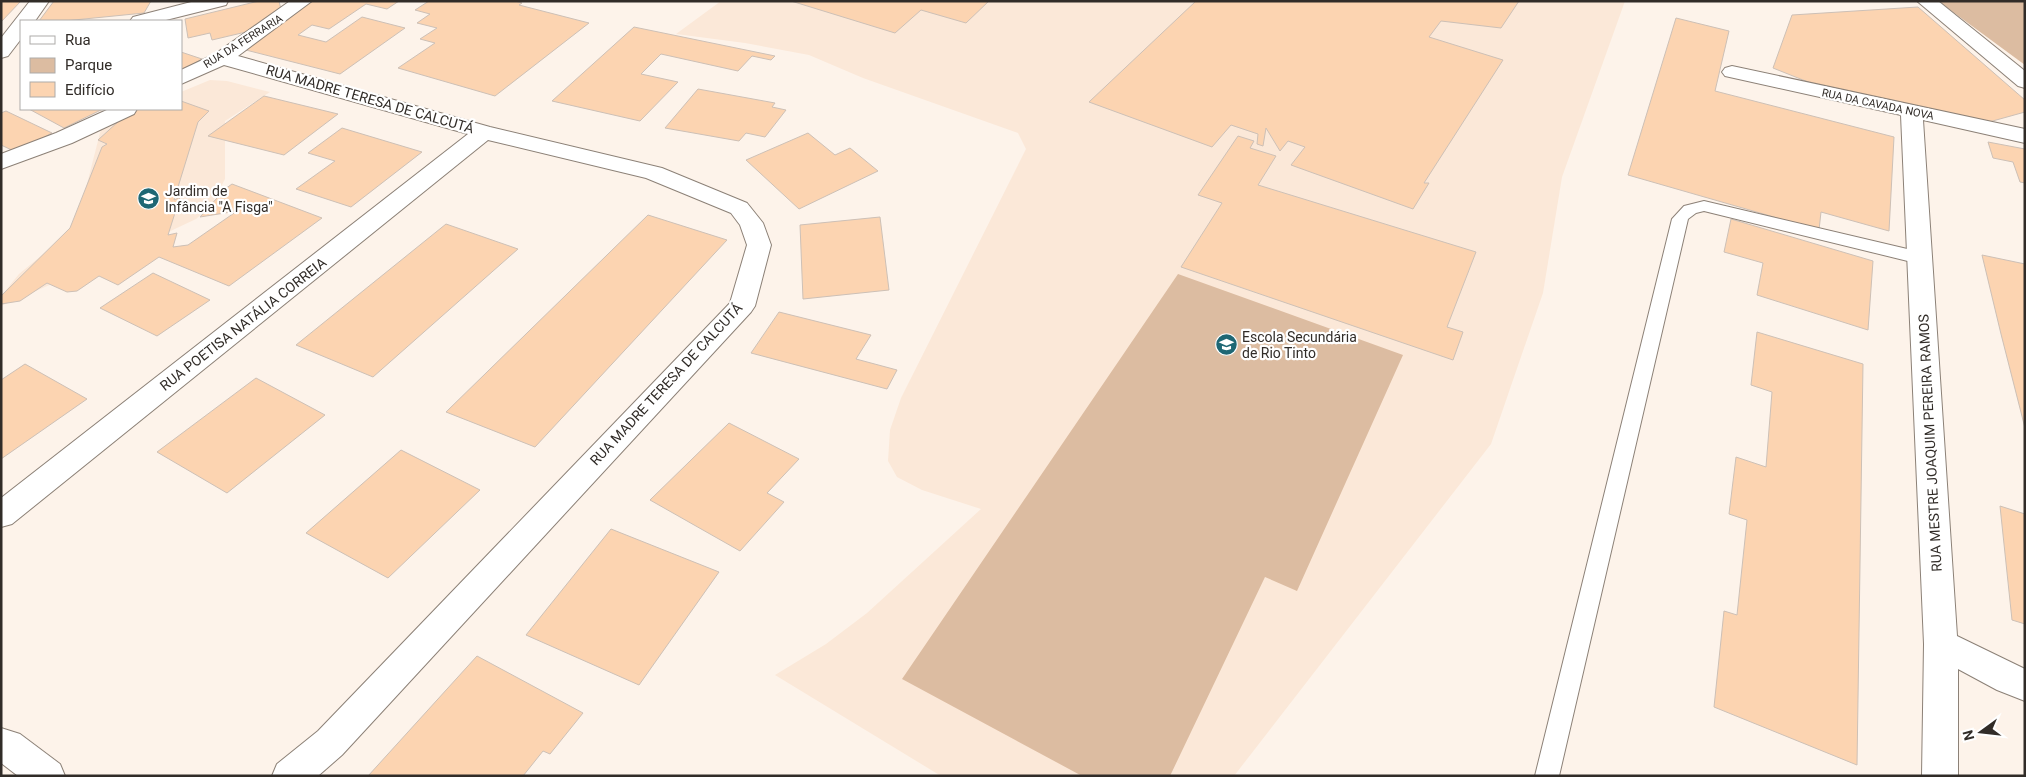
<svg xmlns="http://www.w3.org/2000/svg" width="2026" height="777" viewBox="0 0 2026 777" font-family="Roboto,sans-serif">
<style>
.built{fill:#fbe8d8}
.green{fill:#dcbca1}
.building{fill:#fcd4b1;stroke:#cdc0b6}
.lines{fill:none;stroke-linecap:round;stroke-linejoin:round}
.lane-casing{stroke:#8c8177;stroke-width:2}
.street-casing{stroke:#8c8177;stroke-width:2}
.lane{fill:#fff;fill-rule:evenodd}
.street{fill:#fff;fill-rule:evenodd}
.labels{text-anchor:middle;stroke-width:4.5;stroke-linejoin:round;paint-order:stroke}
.far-street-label{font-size:11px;fill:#312c28;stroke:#fff}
.street-label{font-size:14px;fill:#312c28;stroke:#fff}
.poi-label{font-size:14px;fill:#312c28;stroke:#fff;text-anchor:start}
</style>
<rect width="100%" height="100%" fill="#fdf3ea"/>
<!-- built -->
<g class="built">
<polygon points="721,1 1625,1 1562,177 1543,293 1491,444 1234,776 941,776 775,675 826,644 867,613 981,509 922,490 897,477 888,461 890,430 901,398 1026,149 1018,133 863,78 809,55 745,43 676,34"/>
<polygon points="210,80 227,81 270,92 225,121 225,179 211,206 196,219 126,252 1,306 1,296 19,274 76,227 101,129 146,109 181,109 181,92"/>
</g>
<!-- green -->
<g class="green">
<polygon points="1938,1 2025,1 2025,65"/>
<polygon points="1178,274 1403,355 1297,591 1265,577 1170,776 1082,776 902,679"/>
</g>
<!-- building -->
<g class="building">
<polygon points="1,1 21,1 1,22"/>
<polygon points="54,1 151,1 144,13 64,21 39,21"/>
<polygon points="259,1 279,1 284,23 212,40 210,33 188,38 185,19"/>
<polygon points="312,1 399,1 387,9 366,4 329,29 312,25 298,35 326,42 362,17 405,28 340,74 238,48"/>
<polygon points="429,1 515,1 522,3 519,5 589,23 495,96 398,68 435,43 420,39 437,28 417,23 430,14 415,10"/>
<polygon points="791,1 989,1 966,23 921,10 895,33"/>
<polygon points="1196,1 1519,1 1501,28 1441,21 1429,37 1503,60 1424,183 1429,183 1413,209 1291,165 1305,147 1288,141 1280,151 1266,128 1263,146 1257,144 1258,134 1231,125 1212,147 1089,102"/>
<polygon points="1918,7 2025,100 2025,112 1989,122 1813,84 1773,68 1792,15"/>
<polygon points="1676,18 1729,31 1715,91 1894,137 1889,231 1821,212 1819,230 1628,175"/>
<polygon points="634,27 775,56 771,60 752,56 738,71 661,54 641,74 678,82 640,121 552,101"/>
<polygon points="181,52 202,59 181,71"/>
<polygon points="698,89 775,103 772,107 786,110 765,137 746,133 739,141 665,128"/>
<polygon points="264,96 338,114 284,155 208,136"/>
<polygon points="181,101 209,111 198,122 174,200 180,197 168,235 177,233 173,247 188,245 237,211 200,217 225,189 232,184 322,218 229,286 159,257 118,285 99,276 77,291 67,292 47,283 20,301 1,304 1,296 70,228 102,147 107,144 98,140 120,120 138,109 181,109"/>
<polygon points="29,109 103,109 64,128"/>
<polygon points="6,111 52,133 16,152 1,145 1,113"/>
<polygon points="342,128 422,152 351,207 296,189 335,161 308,153"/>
<polygon points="808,133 835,155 850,148 878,171 799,209 746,160"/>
<polygon points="1238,136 1254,141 1250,148 1276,156 1258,185 1476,252 1447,327 1463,332 1453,360 1181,267 1222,203 1198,195"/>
<polygon points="1988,142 2025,149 2025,183 2020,182 2013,162 1993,158"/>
<polygon points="648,215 727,240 535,447 446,412"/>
<polygon points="880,217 889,290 803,299 800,225"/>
<polygon points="1731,219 1873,261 1868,330 1757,295 1763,263 1724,252"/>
<polygon points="446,224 518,249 373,377 296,345"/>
<polygon points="1982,255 2025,264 2025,428 2001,334"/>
<polygon points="153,273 210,300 157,336 100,308"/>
<polygon points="779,312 871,335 856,359 897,370 887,389 751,353"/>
<polygon points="1757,332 1863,364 1857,765 1714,707 1724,611 1737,615 1747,520 1729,514 1736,457 1766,467 1772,392 1751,385"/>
<polygon points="25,364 87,399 1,459 1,380"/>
<polygon points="256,378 325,415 227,493 157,452"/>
<polygon points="729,423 799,459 767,493 784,502 740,551 650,500"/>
<polygon points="401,450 480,490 388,578 306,533"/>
<polygon points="2000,506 2025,514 2025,624 2012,620"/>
<polygon points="611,529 719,572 639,685 526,635"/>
<polygon points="477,656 583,713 550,754 543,751 523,776 368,776"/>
</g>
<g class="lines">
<defs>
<polygon id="lane" points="1704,201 1920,252 1926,254 1928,258 1926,262 1920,264 1704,211 1696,213 1688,219 1559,776 1535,776 1672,219 1684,206"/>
<g id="street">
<polygon points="30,1 49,1 35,21 21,21 21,39 8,56 1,58 1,38"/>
<polygon points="195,1 228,1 226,5 162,21 130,21 133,17"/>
<polygon points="290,1 312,1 238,56 490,127 662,168 747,203 763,223 771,245 755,306 751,312 342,755 318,776 272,776 277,764 318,731 730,303 747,245 740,225 731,213 646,178 488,140 12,524 1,527 1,498 468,134 224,65 181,84 181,70 215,54"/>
<polygon points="1917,1 1938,1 2025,71 2025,88 2018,86"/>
<polygon points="1732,66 2025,129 2025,143 1923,120 1957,636 2025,669 2025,701 1997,690 1958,669 1958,776 1922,776 1924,644 1901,115 1725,76 1722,72 1725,68"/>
<polygon points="109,109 137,109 134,114 72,143 1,169 1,154 56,133"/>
<polygon points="1,728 20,734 60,764 65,776 18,776 1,763"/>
</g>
</defs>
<!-- lane casing -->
<use href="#lane" class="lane-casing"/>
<!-- street casing -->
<use href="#street" class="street-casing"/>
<!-- lane -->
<use href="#lane" class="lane"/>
<!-- street -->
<use href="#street" class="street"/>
</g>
<!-- icons -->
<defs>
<symbol id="school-disc" viewBox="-11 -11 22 22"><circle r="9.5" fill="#1e6774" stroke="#fff"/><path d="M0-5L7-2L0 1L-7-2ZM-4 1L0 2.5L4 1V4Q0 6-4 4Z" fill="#fff"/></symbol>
</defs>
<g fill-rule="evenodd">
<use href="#school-disc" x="136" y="186" width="25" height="25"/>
<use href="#school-disc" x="1214" y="332" width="25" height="25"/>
</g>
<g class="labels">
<!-- far-street labels -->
<g class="far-street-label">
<text transform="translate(243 41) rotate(-32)" y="4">RUA DA FERRARIA</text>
<text transform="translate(1878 104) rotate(12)" y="4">RUA DA CAVADA NOVA</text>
</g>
<!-- street labels -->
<g class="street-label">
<text transform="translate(370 99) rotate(16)" y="5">RUA MADRE TERESA DE CALCUTÁ</text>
<text transform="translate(243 324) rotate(-38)" y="5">RUA POETISA NATÁLIA CORREIA</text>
<text transform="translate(666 384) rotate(-47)" y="5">RUA MADRE TERESA DE CALCUTÁ</text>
<text transform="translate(1930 443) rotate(-93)" y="5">RUA MESTRE JOAQUIM PEREIRA RAMOS</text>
</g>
<!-- poi labels -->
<g class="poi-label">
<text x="165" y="196">Jardim de<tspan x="165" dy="16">Infância "A Fisga"</tspan></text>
<text x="1242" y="342">Escola Secundária<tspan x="1242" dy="16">de Rio Tinto</tspan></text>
</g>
</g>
<!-- border -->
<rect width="2026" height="777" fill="none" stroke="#312c28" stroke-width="5"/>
<!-- legend -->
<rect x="20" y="20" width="162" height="90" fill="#ffffff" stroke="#adaba9"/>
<rect x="30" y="36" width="25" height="8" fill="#ffffff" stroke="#adaba9"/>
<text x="65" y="45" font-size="15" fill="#312c28">Rua</text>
<rect x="30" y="58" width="25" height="15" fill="#dcbca1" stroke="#adaba9"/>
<text x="65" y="70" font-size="15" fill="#312c28">Parque</text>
<rect x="30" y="82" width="25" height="15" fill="#fcd4b1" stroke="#adaba9"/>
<text x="65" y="95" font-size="15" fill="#312c28">Edifício</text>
<!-- north arrow -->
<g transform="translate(1981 732) rotate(255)" stroke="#ffffff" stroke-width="4" paint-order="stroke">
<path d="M0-4L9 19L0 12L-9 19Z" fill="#312c28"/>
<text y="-8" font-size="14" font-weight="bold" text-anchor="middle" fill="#312c28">N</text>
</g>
</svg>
